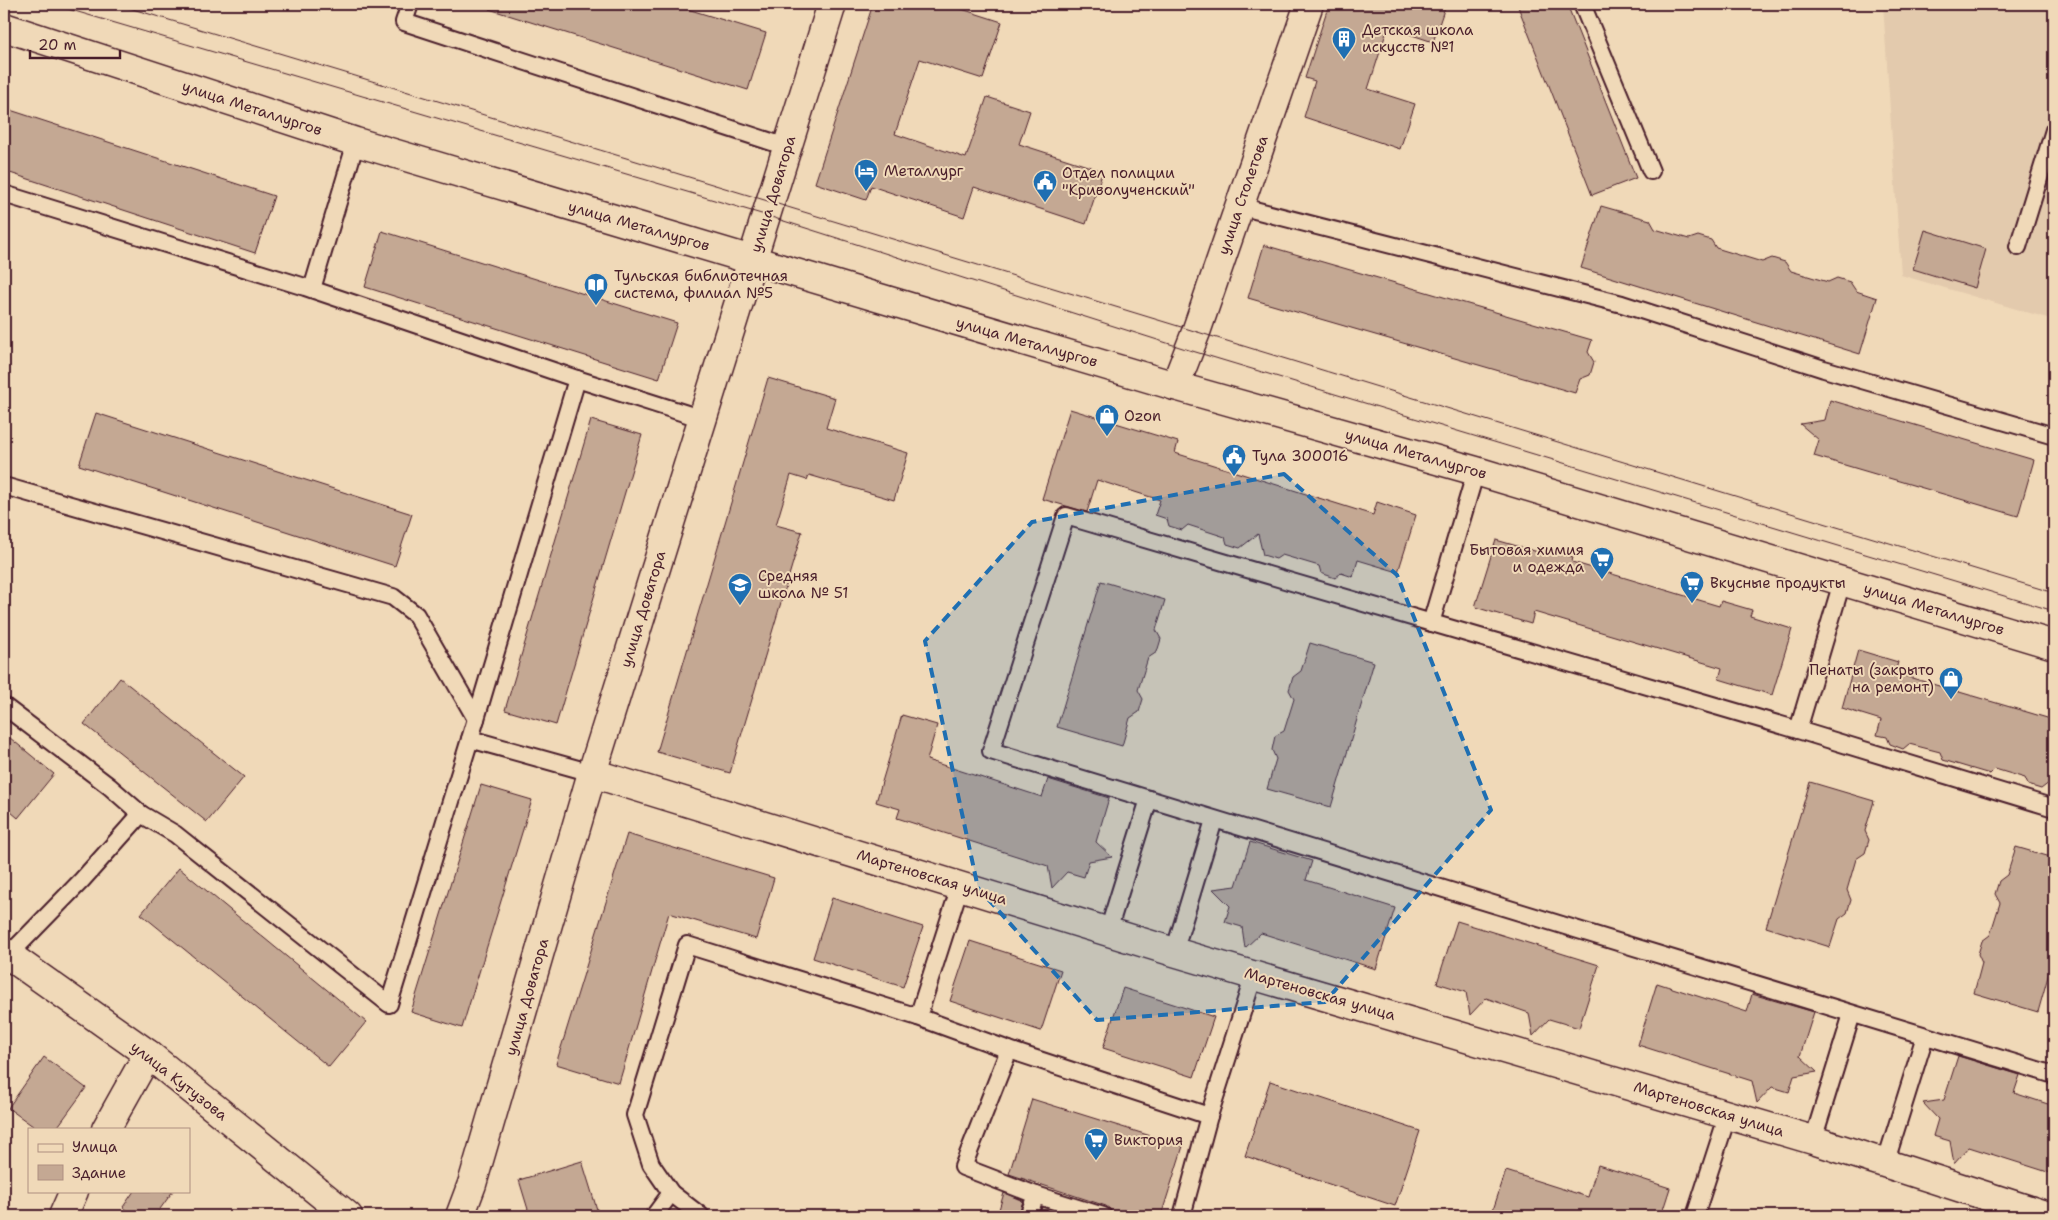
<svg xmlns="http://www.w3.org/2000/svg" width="2058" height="1220" viewBox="0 0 2058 1220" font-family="'Shantell Sans',sans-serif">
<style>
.built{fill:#e3caad}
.building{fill:#c4a893;stroke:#4a1f2b}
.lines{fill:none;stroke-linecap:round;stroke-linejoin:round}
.service-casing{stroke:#4a1f2b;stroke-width:20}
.minor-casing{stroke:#4a1f2b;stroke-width:31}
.secondary-casing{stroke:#4a1f2b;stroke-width:31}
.service{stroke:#f0d9b8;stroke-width:16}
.minor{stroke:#f0d9b8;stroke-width:28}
.secondary{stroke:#f0d9b8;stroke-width:28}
.tram{stroke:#4a1f2b;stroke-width:1}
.marked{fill:#1f6fb2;fill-opacity:0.2;stroke:#1f6fb2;stroke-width:4;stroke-dasharray:10 6;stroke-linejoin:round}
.labels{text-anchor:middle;stroke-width:4;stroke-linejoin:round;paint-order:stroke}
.poi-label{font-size:15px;fill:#4a1f2b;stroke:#f0d9b8;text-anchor:start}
.street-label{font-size:15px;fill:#4a1f2b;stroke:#f0d9b8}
</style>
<rect width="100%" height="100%" fill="#f0d9b8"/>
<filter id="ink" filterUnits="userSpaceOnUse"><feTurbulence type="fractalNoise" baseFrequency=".02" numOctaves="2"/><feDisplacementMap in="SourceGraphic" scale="10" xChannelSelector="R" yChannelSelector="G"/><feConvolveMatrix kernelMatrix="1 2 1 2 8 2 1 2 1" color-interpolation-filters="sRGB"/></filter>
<g filter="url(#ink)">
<!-- built -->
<polygon class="built" points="1883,4 2054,4 2054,320 1901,275"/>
<!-- building -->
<g class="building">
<polygon points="490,4 671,4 766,33 748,90 489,9"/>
<polygon points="873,4 946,4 1002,22 983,79 920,59 895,134 966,158 987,97 1030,111 1019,144 1103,171 1086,224 974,187 964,217 871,186 866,200 815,183"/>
<polygon points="1329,4 1446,4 1433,42 1388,27 1368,89 1415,104 1400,149 1304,117 1315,81 1305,78"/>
<polygon points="1517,4 1567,4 1636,178 1592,195"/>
<polygon points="4,108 274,196 255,253 4,171"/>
<polygon points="1601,206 1650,220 1655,229 1689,239 1698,236 1711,240 1716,248 1762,262 1772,258 1785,262 1791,271 1828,282 1837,278 1850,282 1856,291 1877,298 1860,354 1581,268"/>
<polygon points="1925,230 1986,249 1975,288 1913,269"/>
<polygon points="382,231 677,323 659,379 365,287"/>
<polygon points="1264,245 1592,340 1588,352 1594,362 1590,375 1580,379 1575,393 1248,298"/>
<polygon points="768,378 835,398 826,428 908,453 894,500 809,475 807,480 791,475 776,525 802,532 730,773 657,752"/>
<polygon points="1830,400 2034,460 2018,516 1814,456 1819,440 1800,424 1825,420"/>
<polygon points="1070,409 1178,442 1175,453 1373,515 1377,502 1416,515 1398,572 1358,560 1353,577 1341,573 1335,578 1321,573 1319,566 1282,555 1276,559 1263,555 1258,534 1240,548 1227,544 1225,537 1188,525 1182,530 1169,526 1167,519 1155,515 1160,500 1097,480 1087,512 1042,499"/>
<polygon points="96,413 412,514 395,566 79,465"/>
<polygon points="591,420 642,435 556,725 505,710"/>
<polygon points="1496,540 1538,552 1539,547 1573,557 1572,562 1719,606 1721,601 1752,610 1750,616 1792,629 1772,695 1719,679 1722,668 1534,612 1531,624 1475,607"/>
<polygon points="1101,581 1165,600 1156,630 1161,639 1157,652 1148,658 1138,690 1143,699 1139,712 1130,718 1122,746 1057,727"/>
<polygon points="1310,643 1374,662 1331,807 1267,789 1276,759 1272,750 1275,736 1284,731 1294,699 1289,690 1293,677 1301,671"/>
<polygon points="1858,650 1898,662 1895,673 2054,720 2054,779 2041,789 2028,785 2025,778 1995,769 1990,774 1943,760 1940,752 1909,744 1903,749 1890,744 1887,737 1877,735 1881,720 1842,708"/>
<polygon points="120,678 244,777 207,822 84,724"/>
<polygon points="902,715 937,725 927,760 1042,797 1048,779 1109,798 1096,842 1112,857 1089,861 1084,877 1067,872 1052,888 1048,866 897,818 900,809 876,802"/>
<polygon points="4,733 54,774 18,818 4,806"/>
<polygon points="1810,782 1874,801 1865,831 1869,840 1865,853 1856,859 1847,890 1851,900 1847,913 1839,919 1830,947 1766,927"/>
<polygon points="481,785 532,800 462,1028 411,1012"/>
<polygon points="627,834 774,878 756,939 669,913 619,1083 556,1064"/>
<polygon points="1250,842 1312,861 1306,880 1395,908 1376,969 1261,933 1245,948 1242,927 1225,922 1230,906 1213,889 1236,886"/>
<polygon points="2016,847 2054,858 2054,955 2038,1012 1974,993 1982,963 1978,954 1982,941 1990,935 2000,903 1995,894 1999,881 2007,875"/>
<polygon points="179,868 366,1022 329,1067 141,914"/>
<polygon points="832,898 923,927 903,987 813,958"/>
<polygon points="1457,921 1599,965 1579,1028 1549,1019 1533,1036 1529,1013 1486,998 1470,1015 1466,992 1437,983"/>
<polygon points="970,941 1061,970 1041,1031 950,1001"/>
<polygon points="1657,983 1747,1012 1752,994 1814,1012 1800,1056 1817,1072 1794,1076 1789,1092 1772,1087 1757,1103 1752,1081 1638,1045"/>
<polygon points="1123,988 1214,1017 1194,1077 1103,1048"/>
<polygon points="1958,1056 2020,1075 2014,1093 2054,1106 2054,1174 1969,1147 1954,1164 1950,1141 1933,1136 1938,1119 1923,1103 1944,1100"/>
<polygon points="44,1057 86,1088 56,1129 37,1129 8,1108"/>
<polygon points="1270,1081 1420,1131 1395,1206 1245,1156"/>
<polygon points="1032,1099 1183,1146 1161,1216 1113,1216 1111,1210 1106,1206 1009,1174"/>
<polygon points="582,1161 599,1216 530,1216 519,1180"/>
<polygon points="1598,1165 1670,1188 1661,1216 1491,1216 1506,1171 1588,1197"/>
<polygon points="134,1191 173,1191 155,1216 135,1216 123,1207"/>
<polygon points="1004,1193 1023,1201 1018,1216 997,1216"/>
<polygon points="1042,1207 1070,1216 1039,1216"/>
</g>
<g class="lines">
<defs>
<g id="service">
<polyline points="410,4 404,22 787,147"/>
<polyline points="1582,4 1651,171"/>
<polyline points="4,194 305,287 577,379 703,419"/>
<polyline points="1239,206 1622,304 1824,369 2054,436"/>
<polyline points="2018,247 2054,130"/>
<polyline points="312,289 356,142"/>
<polyline points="4,486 393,597 416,615 476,719"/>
<polyline points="1431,623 1476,471"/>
<polyline points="4,706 109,786 141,814 175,834 389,1004 470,739 577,379"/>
<polyline points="1798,730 1842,582"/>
<polyline points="470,739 592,773"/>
<polyline points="2054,808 1798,730 1066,516 991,751 2054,1075"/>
<polyline points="1108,931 1149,799"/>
<polyline points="1174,952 1214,820"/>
<polyline points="8,956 82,880 141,814"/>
<polyline points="918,1017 960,886"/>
<polyline points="1009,1050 963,1167 1036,1195 1103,1216"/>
<polyline points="1813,1140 1852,1014"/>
<polyline points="1885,1164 1925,1036"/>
<polyline points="654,1216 671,1193"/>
<polyline points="701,1216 671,1193 651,1164 635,1115 687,945 918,1017 1009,1050 1209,1116"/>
<polyline points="1028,1216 1036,1195"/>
<polyline points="1182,1216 1209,1116 1254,975"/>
<polyline points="1695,1216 1728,1114"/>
</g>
<g id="minor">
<polyline points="592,773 1174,952 1813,1140 2048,1216"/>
<polyline points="106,1129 148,1054"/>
<polyline points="63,1216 74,1191"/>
<polyline points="460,1216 472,1184 592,773 832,4"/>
</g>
<g id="secondary">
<polyline points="4,27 356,142 1175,386 1476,471 2054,645"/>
<polyline points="1175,386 1196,332 1309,4"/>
<polyline points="4,952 148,1054 348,1216"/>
</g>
</defs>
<!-- service casing -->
<use href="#service" class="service-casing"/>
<!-- minor casing -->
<use href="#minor" class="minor-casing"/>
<!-- secondary casing -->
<use href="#secondary" class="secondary-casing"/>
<!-- service -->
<use href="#service" class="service"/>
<!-- minor -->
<use href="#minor" class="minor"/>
<!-- secondary -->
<use href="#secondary" class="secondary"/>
<!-- tram -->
<g class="tram">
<polyline points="51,4 765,215 1189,350 2054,611"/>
<path d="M116,4C763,198 1408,397 2054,593"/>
</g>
</g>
</g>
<!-- marked area -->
<path class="marked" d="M1284,474L1397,575L1491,810L1325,1002L1097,1020L978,888L925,641L1032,522Z"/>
<!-- icons -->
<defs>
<symbol id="building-pin" viewBox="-11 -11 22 30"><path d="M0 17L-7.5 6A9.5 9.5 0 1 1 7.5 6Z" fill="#1f6fb2" stroke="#f0d9b8"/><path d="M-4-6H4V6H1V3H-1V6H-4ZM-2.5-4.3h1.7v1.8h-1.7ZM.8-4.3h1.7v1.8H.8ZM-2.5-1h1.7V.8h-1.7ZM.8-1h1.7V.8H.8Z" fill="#fff"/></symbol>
<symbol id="hotel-pin" viewBox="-11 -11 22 30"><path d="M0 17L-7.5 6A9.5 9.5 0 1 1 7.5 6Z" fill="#1f6fb2" stroke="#f0d9b8"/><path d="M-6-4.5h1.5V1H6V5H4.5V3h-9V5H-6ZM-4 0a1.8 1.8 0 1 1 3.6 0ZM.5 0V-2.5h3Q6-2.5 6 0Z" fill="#fff"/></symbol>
<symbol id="civic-pin" viewBox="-11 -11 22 30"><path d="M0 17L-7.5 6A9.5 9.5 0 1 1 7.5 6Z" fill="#1f6fb2" stroke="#f0d9b8"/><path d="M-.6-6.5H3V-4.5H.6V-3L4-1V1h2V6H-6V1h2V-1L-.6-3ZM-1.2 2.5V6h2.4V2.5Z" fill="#fff"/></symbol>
<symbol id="library-pin" viewBox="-11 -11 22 30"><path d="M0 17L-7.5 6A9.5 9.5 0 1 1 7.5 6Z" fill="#1f6fb2" stroke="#f0d9b8"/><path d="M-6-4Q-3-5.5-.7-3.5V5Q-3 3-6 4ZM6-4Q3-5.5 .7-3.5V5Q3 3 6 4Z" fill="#fff"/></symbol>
<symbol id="shop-pin" viewBox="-11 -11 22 30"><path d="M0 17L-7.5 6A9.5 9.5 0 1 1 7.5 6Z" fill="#1f6fb2" stroke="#f0d9b8"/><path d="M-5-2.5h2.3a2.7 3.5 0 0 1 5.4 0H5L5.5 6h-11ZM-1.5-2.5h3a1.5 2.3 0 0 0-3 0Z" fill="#fff"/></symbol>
<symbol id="supermarket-pin" viewBox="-11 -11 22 30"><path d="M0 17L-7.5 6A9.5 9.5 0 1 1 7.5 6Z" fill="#1f6fb2" stroke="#f0d9b8"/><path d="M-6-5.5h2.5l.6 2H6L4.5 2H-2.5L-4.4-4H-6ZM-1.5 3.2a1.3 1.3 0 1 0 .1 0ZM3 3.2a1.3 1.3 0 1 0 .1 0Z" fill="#fff"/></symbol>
<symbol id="school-pin" viewBox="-11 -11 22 30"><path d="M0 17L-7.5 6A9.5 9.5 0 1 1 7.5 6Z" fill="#1f6fb2" stroke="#f0d9b8"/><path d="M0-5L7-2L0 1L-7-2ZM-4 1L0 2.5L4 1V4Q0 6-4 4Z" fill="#fff"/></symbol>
</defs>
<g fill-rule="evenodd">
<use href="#building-pin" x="1330" y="25" width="28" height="38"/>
<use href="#hotel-pin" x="852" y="157" width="28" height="38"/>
<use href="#civic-pin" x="1031" y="168" width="28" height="38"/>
<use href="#library-pin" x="582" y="271" width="28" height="38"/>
<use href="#shop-pin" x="1093" y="402" width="28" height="38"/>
<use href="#civic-pin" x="1220" y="442" width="28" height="38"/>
<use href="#supermarket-pin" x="1588" y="545" width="28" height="38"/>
<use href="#supermarket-pin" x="1678" y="569" width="28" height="38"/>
<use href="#school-pin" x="726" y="571" width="28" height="38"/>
<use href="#shop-pin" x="1937" y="665" width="28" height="38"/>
<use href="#supermarket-pin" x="1082" y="1126" width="28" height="38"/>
</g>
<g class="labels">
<!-- poi labels -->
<g class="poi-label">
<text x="1362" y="35">Детская школа<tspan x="1362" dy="17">искусств №1</tspan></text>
<text x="884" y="176">Металлург</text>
<text x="1062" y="178">Отдел полиции<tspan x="1062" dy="17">"Криволученский"</tspan></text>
<text x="614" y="281">Тульская библиотечная<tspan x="614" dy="17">система, филиал №5</tspan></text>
<text x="1124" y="421">Ozon</text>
<text x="1252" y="461">Тула 300016</text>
<text x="1584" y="555" text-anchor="end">Бытовая химия<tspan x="1584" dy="17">и одежда</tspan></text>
<text x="758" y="581">Средняя<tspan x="758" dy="17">школа № 51</tspan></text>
<text x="1710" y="588">Вкусные продукты</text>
<text x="1934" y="675" text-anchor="end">Пенаты (закрыто<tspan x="1934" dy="17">на ремонт)</tspan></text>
<text x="1114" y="1145">Виктория</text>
</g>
<!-- street labels -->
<g class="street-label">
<text transform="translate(252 108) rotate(18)" y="5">улица Металлургов</text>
<text transform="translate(773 194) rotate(-73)" y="5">улица Доватора</text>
<text transform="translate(1243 195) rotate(-71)" y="5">улица Столетова</text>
<text transform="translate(639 226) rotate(16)" y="5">улица Металлургов</text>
<text transform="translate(1027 342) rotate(16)" y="5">улица Металлургов</text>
<text transform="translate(1416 454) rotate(16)" y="5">улица Металлургов</text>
<text transform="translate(643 609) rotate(-73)" y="5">улица Доватора</text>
<text transform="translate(1934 609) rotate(17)" y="5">улица Металлургов</text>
<text transform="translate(932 877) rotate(17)" y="5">Мартеновская улица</text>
<text transform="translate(1320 994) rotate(16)" y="5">Мартеновская улица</text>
<text transform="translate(527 997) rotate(-74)" y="5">улица Доватора</text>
<text transform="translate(179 1081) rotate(38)" y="5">улица Кутузова</text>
<text transform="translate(1709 1109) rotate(17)" y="5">Мартеновская улица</text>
</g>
</g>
<!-- margin -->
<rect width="2058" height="1220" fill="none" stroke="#f0d9b8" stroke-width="20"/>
<rect x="10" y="10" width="2038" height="1200" fill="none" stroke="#4a1f2b" stroke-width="2" filter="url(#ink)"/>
<!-- legend -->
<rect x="28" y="1128" width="162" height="65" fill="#f0d9b8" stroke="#ae8f80"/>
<rect x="38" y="1144" width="25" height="8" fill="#f0d9b8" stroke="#ae8f80"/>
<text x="72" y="1152" font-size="15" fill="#4a1f2b">Улица</text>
<rect x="38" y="1165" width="25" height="15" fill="#c4a893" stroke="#ae8f80"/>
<text x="72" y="1178" font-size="15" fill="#4a1f2b">Здание</text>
<!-- scale -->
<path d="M30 50v8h90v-8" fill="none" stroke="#4a1f2b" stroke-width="2.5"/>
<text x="38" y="50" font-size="15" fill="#4a1f2b" stroke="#f0d9b8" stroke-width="4" paint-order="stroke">20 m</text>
</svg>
